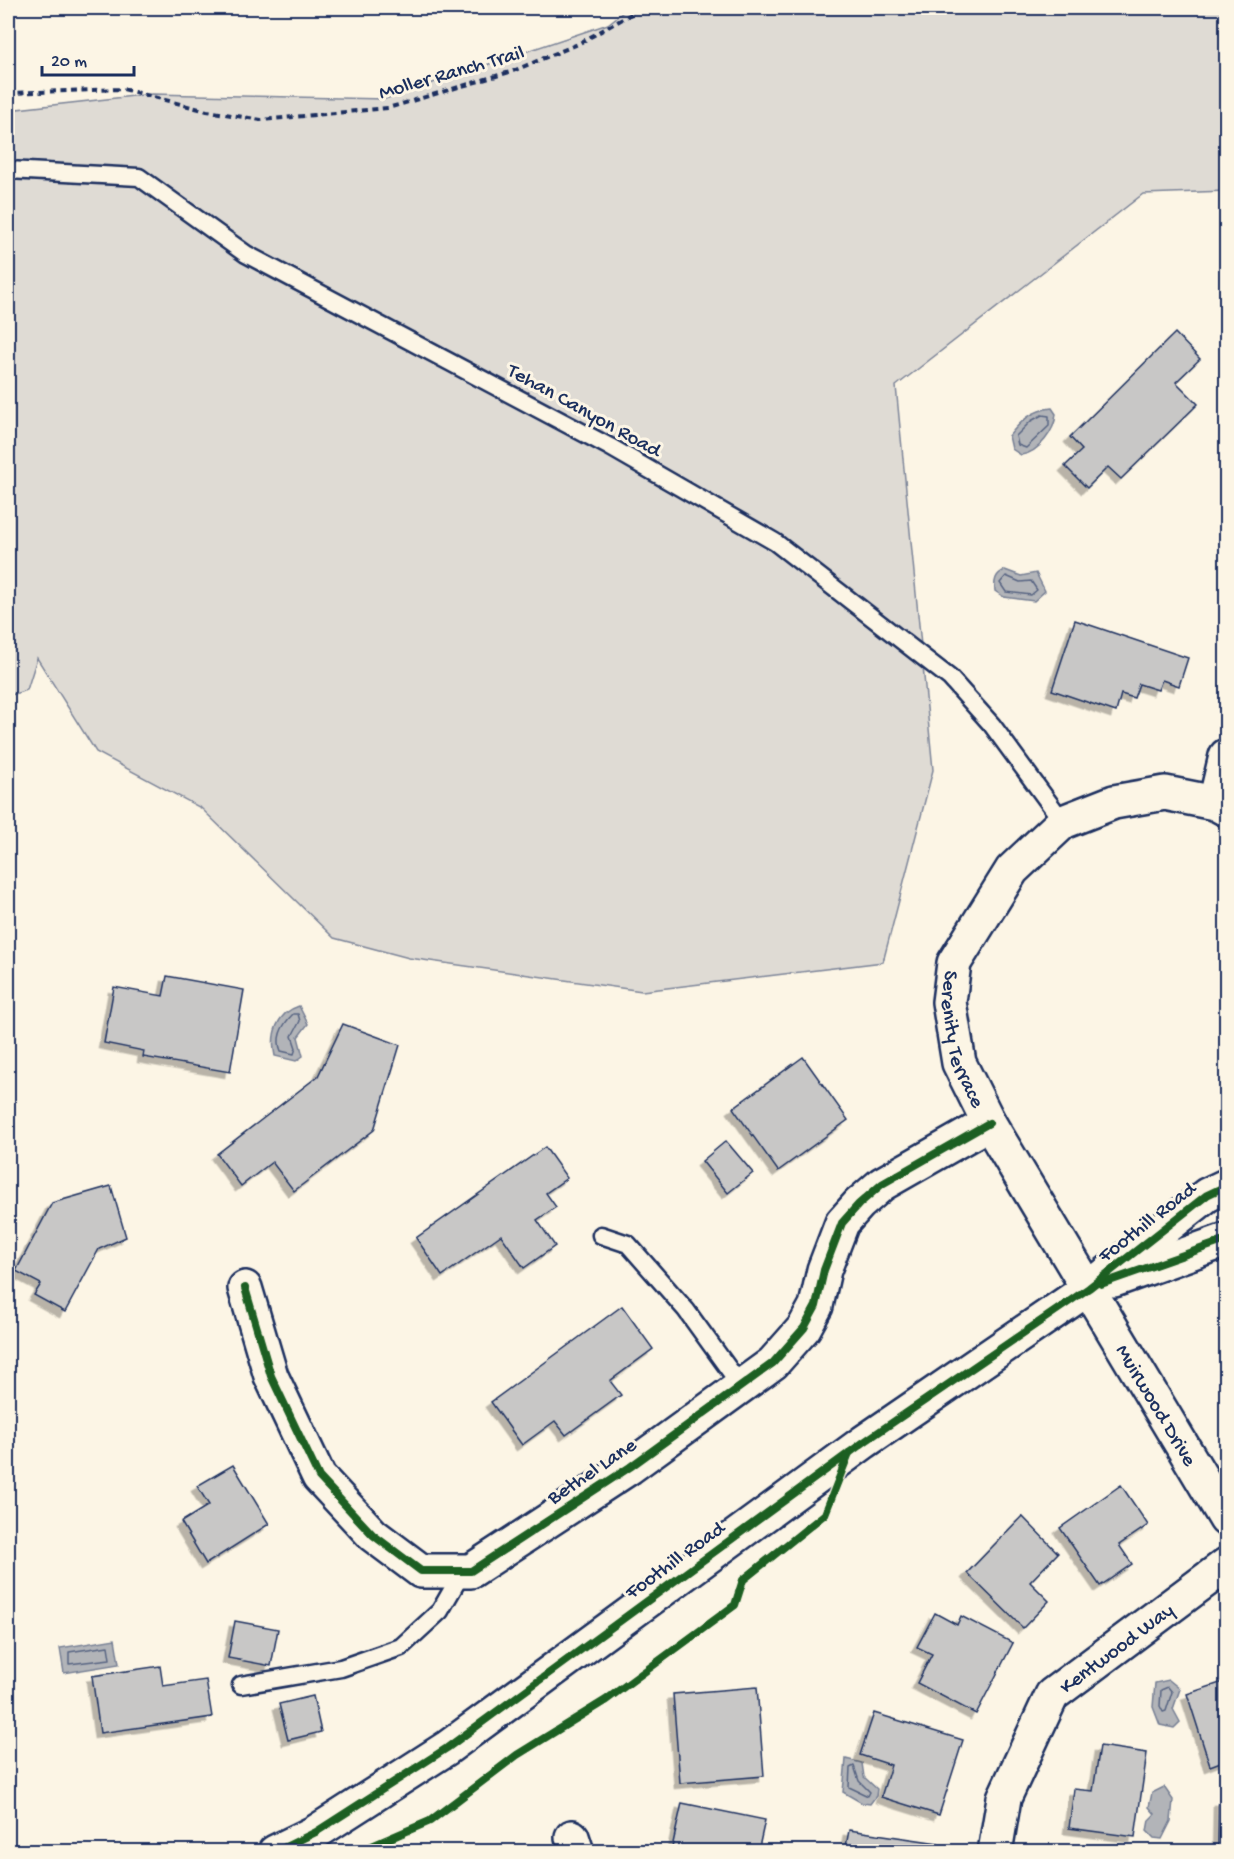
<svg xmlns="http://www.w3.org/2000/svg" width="1234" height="1859" viewBox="0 0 1234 1859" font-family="'Gochi Hand',sans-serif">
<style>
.green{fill:#dfdbd4;stroke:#7d8599;stroke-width:1.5}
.water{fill:#b2b4b8;stroke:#767f94;stroke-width:1.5}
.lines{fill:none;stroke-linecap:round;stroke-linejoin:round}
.shore{stroke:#576482;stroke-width:1.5}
.building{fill:#c8c7c6;stroke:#1b2f5e;stroke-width:1.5;filter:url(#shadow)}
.service-casing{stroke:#1b2f5e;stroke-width:21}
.minor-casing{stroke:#1b2f5e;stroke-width:38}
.secondary-casing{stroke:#1b2f5e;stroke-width:38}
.path{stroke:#1b2f5e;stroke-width:4;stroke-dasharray:6 4.5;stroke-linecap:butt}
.service{stroke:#fcf5e5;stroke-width:16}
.minor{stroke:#fcf5e5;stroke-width:33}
.secondary{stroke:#fcf5e5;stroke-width:33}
.cycleway-casing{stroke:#fcf5e5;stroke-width:11}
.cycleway{stroke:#1b5e20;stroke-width:8}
.labels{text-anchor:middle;stroke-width:6;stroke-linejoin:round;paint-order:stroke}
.street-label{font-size:21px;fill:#1b2f5e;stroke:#fcf5e5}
</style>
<defs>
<filter id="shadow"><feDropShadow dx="-5.5" dy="5.5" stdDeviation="0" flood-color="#0004"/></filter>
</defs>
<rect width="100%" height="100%" fill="#fcf5e5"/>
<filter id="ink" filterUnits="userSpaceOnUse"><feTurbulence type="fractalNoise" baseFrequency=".0167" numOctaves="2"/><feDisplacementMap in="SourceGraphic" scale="12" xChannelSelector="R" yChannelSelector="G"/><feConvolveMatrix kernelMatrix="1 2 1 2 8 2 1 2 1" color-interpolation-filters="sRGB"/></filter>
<g filter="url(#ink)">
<!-- green -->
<polygon class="green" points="628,8 1226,8 1226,191 1143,194 896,386 933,770 883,962 642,991 409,958 334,938 201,808 96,752 37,658 27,690 8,696 8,110 152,94 385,99 608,24"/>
<!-- water -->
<g class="water">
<path d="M1052,408L1056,414C1055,430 1039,453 1021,455L1012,449L1009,436C1021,421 1032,410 1052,408Z"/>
<path d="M1005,570L1021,576L1036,573L1045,591L1034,601L1004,597L995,591C994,581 995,574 1005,570Z"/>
<path d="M299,1006L308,1024L298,1037L303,1056L296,1061L275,1056C270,1034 277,1013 299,1006Z"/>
<polygon points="115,1639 119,1664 64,1673 60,1648"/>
<polygon points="1169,1680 1180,1689 1173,1709 1180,1722 1174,1728 1160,1725 1153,1707 1155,1683"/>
<polygon points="846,1759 862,1763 864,1777 877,1789 876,1796 870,1804 862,1803 843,1792"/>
<polygon points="1164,1787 1173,1800 1171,1821 1162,1839 1154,1838 1147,1831 1149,1820 1155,1814 1149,1807 1152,1793"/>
</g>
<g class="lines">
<!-- shore -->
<g class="shore">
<polygon points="1042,415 1049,416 1049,426 1026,448 1018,445 1016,436 1031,421"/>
<polygon points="1006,576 1020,582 1031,581 1037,590 1031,595 1006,592 1000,583"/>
<path d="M293,1014H298L300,1021L292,1036L296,1048L294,1054L281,1051C275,1037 283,1024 293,1014Z"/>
<polygon points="108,1646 110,1659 69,1664 69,1652"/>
<polygon points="1168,1687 1172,1692 1166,1711 1163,1712 1160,1706 1161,1690"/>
<polygon points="854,1766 859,1781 870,1792 868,1796 849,1787 850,1768"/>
</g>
</g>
<!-- building -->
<g class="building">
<polygon points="1175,333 1200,359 1176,382 1198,404 1121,479 1108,467 1087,488 1065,466 1082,450 1070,437"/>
<polygon points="1075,620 1188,658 1179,686 1162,680 1158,690 1139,684 1134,698 1121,694 1116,712 1052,690"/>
<polygon points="167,976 244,990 230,1072 143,1057 144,1051 104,1043 114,987 163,996"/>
<polygon points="343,1024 400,1045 374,1130 294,1191 272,1162 241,1186 217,1154 318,1076"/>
<polygon points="803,1057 848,1120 778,1171 733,1108"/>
<polygon points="726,1141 753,1173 728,1193 702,1161"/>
<polygon points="545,1147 567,1178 546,1193 556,1207 537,1220 555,1246 524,1268 501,1235 442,1276 416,1238"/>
<polygon points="111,1186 126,1237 99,1249 65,1312 34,1295 41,1284 16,1271 52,1203"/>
<polygon points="622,1306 653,1349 610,1381 621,1395 566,1435 555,1421 522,1445 491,1402"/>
<polygon points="233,1465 269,1524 206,1564 181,1522 209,1505 197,1486"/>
<polygon points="1121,1485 1148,1525 1119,1545 1132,1564 1100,1586 1060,1528"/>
<polygon points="1022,1516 1058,1553 1030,1582 1049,1601 1023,1628 967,1573"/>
<polygon points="935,1613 957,1625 961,1616 1013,1643 976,1714 917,1683 932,1654 917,1647"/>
<polygon points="235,1621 278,1629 271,1666 228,1658"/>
<polygon points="160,1666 163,1686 206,1680 212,1717 100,1733 92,1676"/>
<polygon points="1226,1681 1226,1760 1210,1766 1187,1694"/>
<polygon points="757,1687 764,1776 680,1783 673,1694"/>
<polygon points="313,1696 321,1732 288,1740 279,1704"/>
<polygon points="874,1713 963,1740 939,1815 881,1797 891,1765 860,1755"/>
<polygon points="1100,1746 1147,1753 1135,1837 1069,1828 1074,1789 1093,1791"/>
<polygon points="1219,1800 1226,1800 1226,1852 1218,1852"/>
<polygon points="682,1803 765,1820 758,1852 671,1852"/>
<polygon points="849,1830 938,1843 937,1852 845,1852"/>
<polygon points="1062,1847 1083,1852 1061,1852"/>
</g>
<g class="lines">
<defs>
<g id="service">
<polyline points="8,170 139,177 246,254 610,447 775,542 950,678 992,725 1063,822"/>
<polyline points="601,1235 628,1244 686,1310 741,1386"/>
<polyline points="241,1685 341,1668 401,1647 440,1611 463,1571"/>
</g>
<g id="minor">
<polyline points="1215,803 1226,756"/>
<path id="s1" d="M1226,809L1215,803L1165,793L1114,802L1063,822L1012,870L954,963L949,1002L959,1063L989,1123L1226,1519"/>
<polyline points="245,1288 271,1376 319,1477 373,1535 421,1571 471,1571 630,1467 773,1363 804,1328 816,1306 824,1270 842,1223 859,1204 882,1184 989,1123"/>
<polyline points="572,1837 577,1852"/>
<path id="s2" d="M995,1852L1004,1798L1052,1695L1226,1565"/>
</g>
<g id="secondary">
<polyline points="1114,1280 1226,1240"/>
<polyline points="275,1852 316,1832 447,1748 864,1442 1089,1288 1207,1195 1226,1186"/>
</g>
</defs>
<!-- service casing -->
<use href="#service" class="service-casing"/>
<!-- minor casing -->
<use href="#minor" class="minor-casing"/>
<!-- secondary casing -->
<use href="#secondary" class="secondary-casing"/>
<!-- path -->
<g class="path">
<polyline points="1027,8 1055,13 1113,8"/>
<polyline points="8,93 123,89 207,111 261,120 388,108 513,71 578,44 642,8"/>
</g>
<!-- service -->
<use href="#service" class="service"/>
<!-- minor -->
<use href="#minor" class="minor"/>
<!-- secondary -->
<use href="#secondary" class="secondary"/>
<defs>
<g id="cycleway">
<polyline points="1101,1284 1226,1240"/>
<polyline points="245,1288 271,1376 319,1477 373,1535 421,1571 471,1571 630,1467 773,1363 804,1328 816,1306 824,1270 842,1223 859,1204 882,1184 989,1123"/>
<polyline points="275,1852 316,1832 447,1748 864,1442 1089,1288 1207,1195 1226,1186"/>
<polyline points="358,1852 430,1821 517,1755 606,1700 735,1605 743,1580 825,1514 849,1453"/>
</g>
</defs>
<!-- cycleway casing -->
<use href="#cycleway" class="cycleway-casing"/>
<!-- cycleway -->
<use href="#cycleway" class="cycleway"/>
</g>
</g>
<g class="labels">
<!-- street labels -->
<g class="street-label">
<text transform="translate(451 71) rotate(-16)" y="7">Moller Ranch Trail</text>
<text transform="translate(585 409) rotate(29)" y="7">Tehan Canyon Road</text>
<text dy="7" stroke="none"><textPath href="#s1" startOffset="428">Serenity Terrace</textPath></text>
<text transform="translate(1146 1221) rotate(-38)" y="7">Foothill Road</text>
<text dy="7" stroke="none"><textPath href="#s1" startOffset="846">Muirwood Drive</textPath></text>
<text transform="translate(591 1470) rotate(-34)" y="7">Bethel Lane</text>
<text transform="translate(674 1559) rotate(-36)" y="7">Foothill Road</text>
<text dy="7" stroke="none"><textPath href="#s2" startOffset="248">Kentwood Way</textPath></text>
</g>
</g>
<!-- margin -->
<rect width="1234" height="1859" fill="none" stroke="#fcf5e5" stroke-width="30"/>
<rect x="15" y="15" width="1204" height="1829" fill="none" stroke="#1b2f5e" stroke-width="2" filter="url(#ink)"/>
<!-- scale -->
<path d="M42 66v9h92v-9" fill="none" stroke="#1b2f5e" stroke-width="3"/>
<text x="51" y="66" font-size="18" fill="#1b2f5e" stroke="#fcf5e5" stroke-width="4.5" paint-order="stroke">20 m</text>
</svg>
